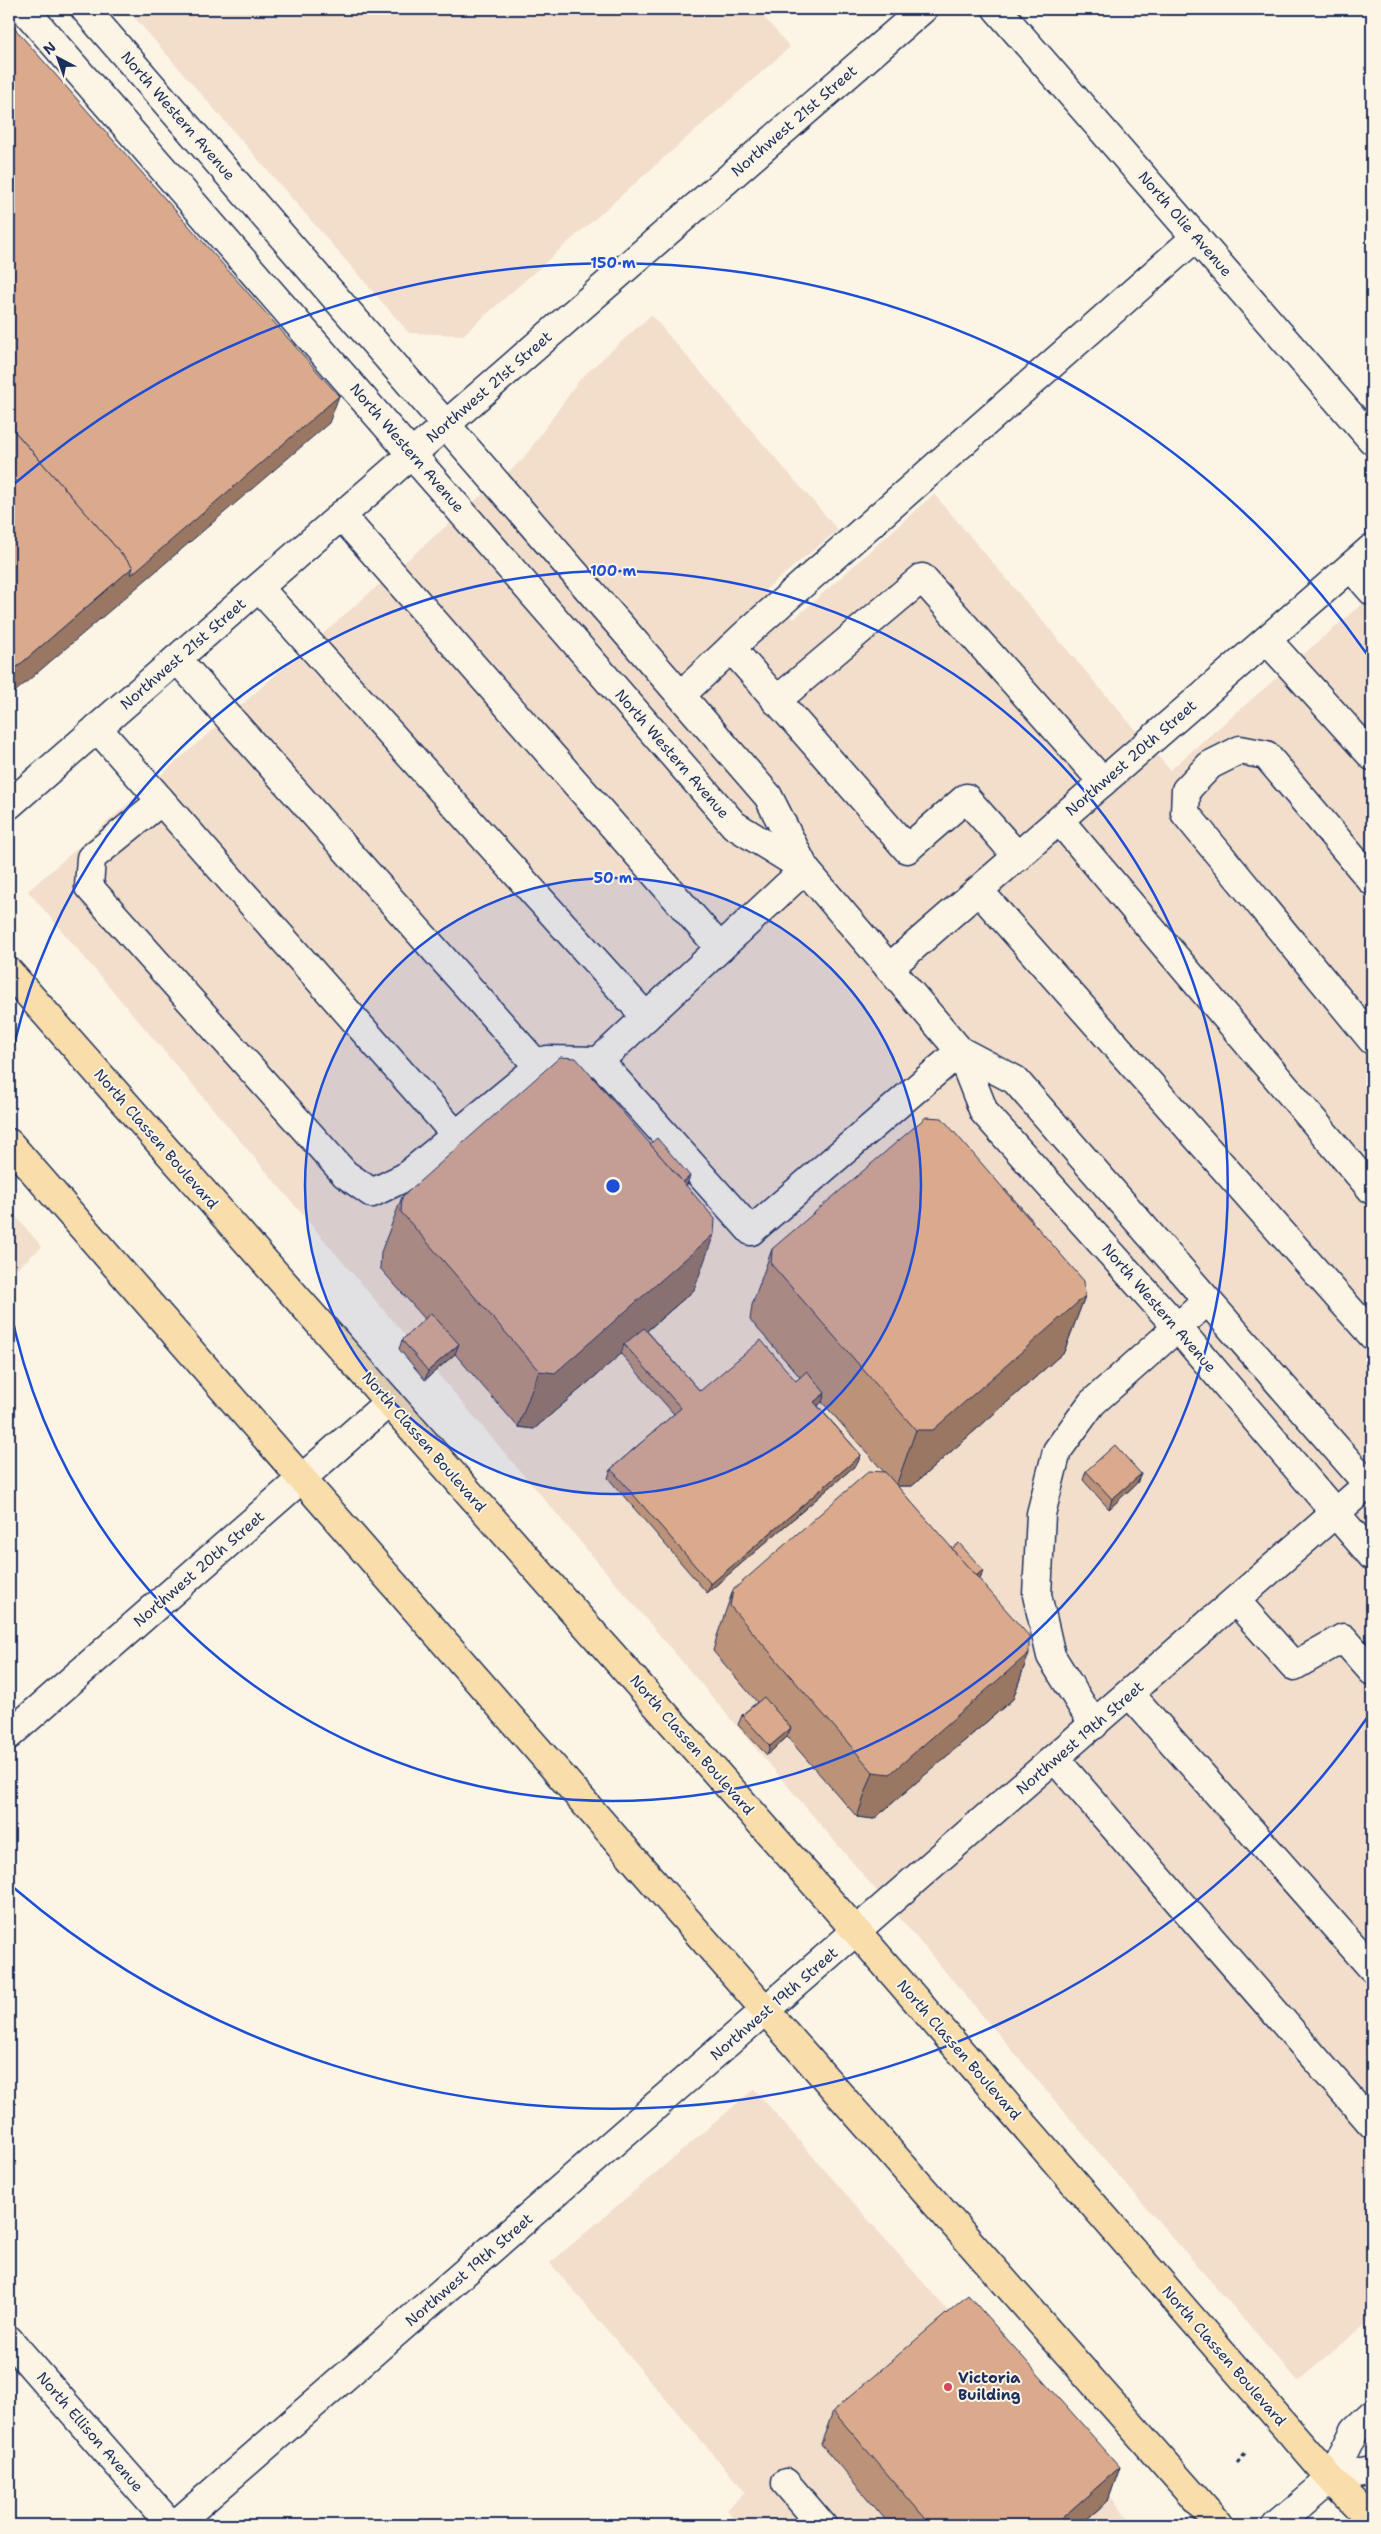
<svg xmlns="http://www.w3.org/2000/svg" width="1381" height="2534" viewBox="0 0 1381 2534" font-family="'Shantell Sans',sans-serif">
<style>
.built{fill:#f2decb}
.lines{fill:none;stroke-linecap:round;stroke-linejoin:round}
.minor-casing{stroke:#1b2f5e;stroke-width:31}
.major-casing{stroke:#1b2f5e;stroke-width:31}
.path{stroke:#1b2f5e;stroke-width:3;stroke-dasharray:4 4;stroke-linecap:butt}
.minor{stroke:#fcf5e5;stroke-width:28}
.major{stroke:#f9ddab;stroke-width:28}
.wall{fill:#bc9279;stroke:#1b2f5e}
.shaded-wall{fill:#997763;stroke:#1b2f5e}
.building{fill:#dbaa8d;stroke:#1b2f5e}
.ring{fill:none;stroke:#1d4ed8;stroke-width:2.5}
.poi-dot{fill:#d1495b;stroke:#fcf5e5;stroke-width:2}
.labels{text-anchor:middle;stroke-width:4;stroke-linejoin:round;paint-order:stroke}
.street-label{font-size:15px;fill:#1b2f5e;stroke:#fcf5e5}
.poi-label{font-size:15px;font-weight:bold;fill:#1b2f5e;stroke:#fcf5e5;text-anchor:start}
.centre{fill:#1d4ed8;stroke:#fcf5e5;stroke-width:2.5}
.ring-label{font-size:15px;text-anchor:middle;font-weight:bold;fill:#1d4ed8;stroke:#fcf5e5;stroke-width:4;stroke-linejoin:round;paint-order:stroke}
</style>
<rect width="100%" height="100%" fill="#fcf5e5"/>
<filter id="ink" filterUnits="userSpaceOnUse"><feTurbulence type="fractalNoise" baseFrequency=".02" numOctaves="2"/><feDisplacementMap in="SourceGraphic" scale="10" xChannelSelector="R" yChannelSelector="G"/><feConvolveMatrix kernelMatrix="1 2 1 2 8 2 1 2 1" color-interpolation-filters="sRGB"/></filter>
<g filter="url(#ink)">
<!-- built -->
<g class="built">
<polygon points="127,9 757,9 790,47 463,335 409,333"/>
<polygon points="651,315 838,530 765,590 794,619 934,494 1170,770 1372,595 1372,2319 1298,2381 1117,2174 28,891 523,459 580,379"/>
<polygon points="9,1208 42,1247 9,1275"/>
<polygon points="754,2089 893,2248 1135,2525 739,2525 727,2510 745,2492 550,2263"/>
</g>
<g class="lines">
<defs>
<g id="minor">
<polyline points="24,9 734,825 805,869"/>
<polyline points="85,9 768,796 805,869 960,1051 984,1112 1177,1327 1372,1556"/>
<polyline points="997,9 1372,440"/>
<polyline points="341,515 720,948"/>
<polyline points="1351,567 1372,591"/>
<polyline points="259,588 646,1017"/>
<polyline points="1267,640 1372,756"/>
<polyline points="731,648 907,849 966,798 1018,857"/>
<polyline points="177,659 538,1066"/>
<polyline points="681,695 747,633 1196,237"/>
<polyline points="776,701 922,578 1103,782"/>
<polyline points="97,728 456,1135 547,1060 599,1061 805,869"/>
<polyline points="161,801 91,858 89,887 345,1174 372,1193 405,1177 456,1135"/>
<polyline points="9,805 923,9"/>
<polyline points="1060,821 1372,1190"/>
<polyline points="1372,881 1266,755 1240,750 1210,765 1186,790 1185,813 1372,1040"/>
<polyline points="979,891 1372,1335"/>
<polyline points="889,968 1372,548"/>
<polyline points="960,1051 1015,1080 1372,1489"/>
<polyline points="599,1061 751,1231 960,1051"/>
<polyline points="1236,1601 1294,1666 1343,1638 1372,1671"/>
<polyline points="1130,1694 1372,1968"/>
<polyline points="1094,1725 1051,1656 1037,1595 1041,1514 1057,1451 1092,1403 1207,1301"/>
<polyline points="9,1735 389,1402"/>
<polyline points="1055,1759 1372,2124"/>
<polyline points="9,2340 171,2525"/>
<polyline points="1331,2479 1372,2471"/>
<polyline points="786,2483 822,2525"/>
<polyline points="175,2525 1372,1481"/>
<polyline points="1277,2525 1331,2479 1355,2430 1372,2414"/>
</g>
<g id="major">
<polyline points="9,972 857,1932 1331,2479 1372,2521"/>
<polyline points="9,1143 766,2011 1219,2525"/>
</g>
</defs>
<!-- minor casing -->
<use href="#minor" class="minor-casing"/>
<!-- major casing -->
<use href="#major" class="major-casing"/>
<!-- path -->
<polyline class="path" points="1237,2463 1247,2452"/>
<!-- minor -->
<use href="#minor" class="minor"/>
<!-- major -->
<use href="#major" class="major"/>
</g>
<!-- wall -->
<g class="wall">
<polygon points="686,1185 694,1290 647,1331 700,1391 796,1381 800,1377 750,1320 752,1305 772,1249 1004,1190 1033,1221 1032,1222 1085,1296 1064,1352 912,1486 897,1486 952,1549 983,1570 980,1580 1029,1653 1013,1699 874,1819 857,1817 787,1737 767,1755 738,1725 742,1715 757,1702 713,1651 717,1636 733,1590 884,1472 822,1402 818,1406 861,1455 857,1464 707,1593 608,1478 611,1469 674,1414 621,1354 534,1429 518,1427 455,1354 425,1380 399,1349 402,1340 425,1319 380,1268 381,1252 402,1197"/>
<polygon points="1086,1471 1141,1474 1137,1483 1109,1509 1083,1480"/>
<polygon points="833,2411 1120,2467 1108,2501 1080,2525 890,2525 821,2444"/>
</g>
<!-- shaded-wall -->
<g class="shaded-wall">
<polygon points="339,396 329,423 9,697 9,674 133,567"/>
<polygon points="690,1176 687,1185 648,1220 651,1211"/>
<polygon points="714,1234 694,1290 627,1348 624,1344 621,1354 534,1429 518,1427 539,1371"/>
<polygon points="1085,1296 1064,1352 912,1486 896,1486 916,1430"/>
<polygon points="459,1344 455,1354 425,1380 428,1371"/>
<polygon points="825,1393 822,1402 811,1412 814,1402"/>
<polygon points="861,1455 857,1464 707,1593 711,1584"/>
<polygon points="1141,1474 1137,1483 1109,1509 1112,1499"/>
<polygon points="983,1570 980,1580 947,1607 951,1598"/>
<polygon points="1029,1653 1013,1699 874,1819 857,1817 873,1772"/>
<polygon points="791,1728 787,1737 767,1755 770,1746"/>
<polygon points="1120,2467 1108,2501 1080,2525 1054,2525"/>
</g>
<!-- building -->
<g class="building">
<polygon points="9,22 339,396 131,575 133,567 9,425"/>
<polygon points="9,425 133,567 9,674"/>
<polygon points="560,1057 576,1058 715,1219 714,1234 555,1373 539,1371 401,1212 402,1197"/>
<polygon points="926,1117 942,1118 1084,1281 1085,1296 933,1430 916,1430 771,1264 772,1249"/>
<polygon points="657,1138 690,1176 683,1182 650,1144"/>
<polygon points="1005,1189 1033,1221 1032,1222 1004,1190"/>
<polygon points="431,1313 459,1344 428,1371 402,1340"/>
<polygon points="644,1328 700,1391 761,1340 796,1381 807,1371 825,1393 814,1402 861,1455 711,1584 611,1469 681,1408 624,1344"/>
<polygon points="1115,1445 1141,1474 1112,1499 1086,1471"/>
<polygon points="869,1471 885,1472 1029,1636 1029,1653 890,1774 873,1772 730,1606 733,1590"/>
<polygon points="959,1543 983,1570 976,1576 952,1549"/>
<polygon points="764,1697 791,1728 770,1746 742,1715"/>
<polygon points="968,2295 1120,2467 1054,2525 931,2525 833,2411"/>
</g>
</g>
<!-- distance rings -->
<circle cx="613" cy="1186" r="308" fill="#1d4ed8" fill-opacity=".12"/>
<g class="ring">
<circle cx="613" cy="1186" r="308"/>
<path d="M9 1069A615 615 0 1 1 9 1303"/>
<path d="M1369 1715A923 923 0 0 1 14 1888M14 484A923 923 0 0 1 1369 657"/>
</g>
<!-- markers -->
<circle class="poi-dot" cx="948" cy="2387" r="5"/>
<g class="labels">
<!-- street labels -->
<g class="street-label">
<text transform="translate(178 116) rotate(49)" y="5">North Western Avenue</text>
<text transform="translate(794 121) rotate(-41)" y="5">Northwest 21st Street</text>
<text transform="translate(1185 224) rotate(49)" y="5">North Olie Avenue</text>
<text transform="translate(489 387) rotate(-41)" y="5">Northwest 21st Street</text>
<text transform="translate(407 448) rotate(49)" y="5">North Western Avenue</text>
<text transform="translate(183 654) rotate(-41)" y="5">Northwest 21st Street</text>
<text transform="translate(672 754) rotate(49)" y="5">North Western Avenue</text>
<text transform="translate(1131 758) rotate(-41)" y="5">Northwest 20th Street</text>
<text transform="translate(156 1139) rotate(49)" y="5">North Classen Boulevard</text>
<text transform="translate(1159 1308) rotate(49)" y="5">North Western Avenue</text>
<text transform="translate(424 1442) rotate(49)" y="5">North Classen Boulevard</text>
<text transform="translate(199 1569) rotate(-41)" y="5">Northwest 20th Street</text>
<text transform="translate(1080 1738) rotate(-41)" y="5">Northwest 19th Street</text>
<text transform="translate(692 1745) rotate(49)" y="5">North Classen Boulevard</text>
<text transform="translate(774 2004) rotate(-41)" y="5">Northwest 19th Street</text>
<text transform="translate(959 2050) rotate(49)" y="5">North Classen Boulevard</text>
<text transform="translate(469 2270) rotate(-41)" y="5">Northwest 19th Street</text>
<text transform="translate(1224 2356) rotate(49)" y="5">North Classen Boulevard</text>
<text transform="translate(90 2432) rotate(49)" y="5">North Ellison Avenue</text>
</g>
<!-- poi labels -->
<g class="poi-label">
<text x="958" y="2383">Victoria<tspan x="958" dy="17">Building</tspan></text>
</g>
</g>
<circle cx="613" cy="1186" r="8" class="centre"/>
<g class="ring-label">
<text x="613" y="268">150 m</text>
<text x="613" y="576">100 m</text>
<text x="613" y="883">50 m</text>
</g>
<!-- margin -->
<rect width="1381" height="2534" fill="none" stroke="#fcf5e5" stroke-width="30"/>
<rect x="15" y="15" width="1351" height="2504" fill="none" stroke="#1b2f5e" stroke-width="2" filter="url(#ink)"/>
<!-- north arrow -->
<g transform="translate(58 58) rotate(319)" stroke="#fcf5e5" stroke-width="4" paint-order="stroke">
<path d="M0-4L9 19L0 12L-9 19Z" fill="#1b2f5e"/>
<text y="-8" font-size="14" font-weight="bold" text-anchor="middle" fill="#1b2f5e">N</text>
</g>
</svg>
